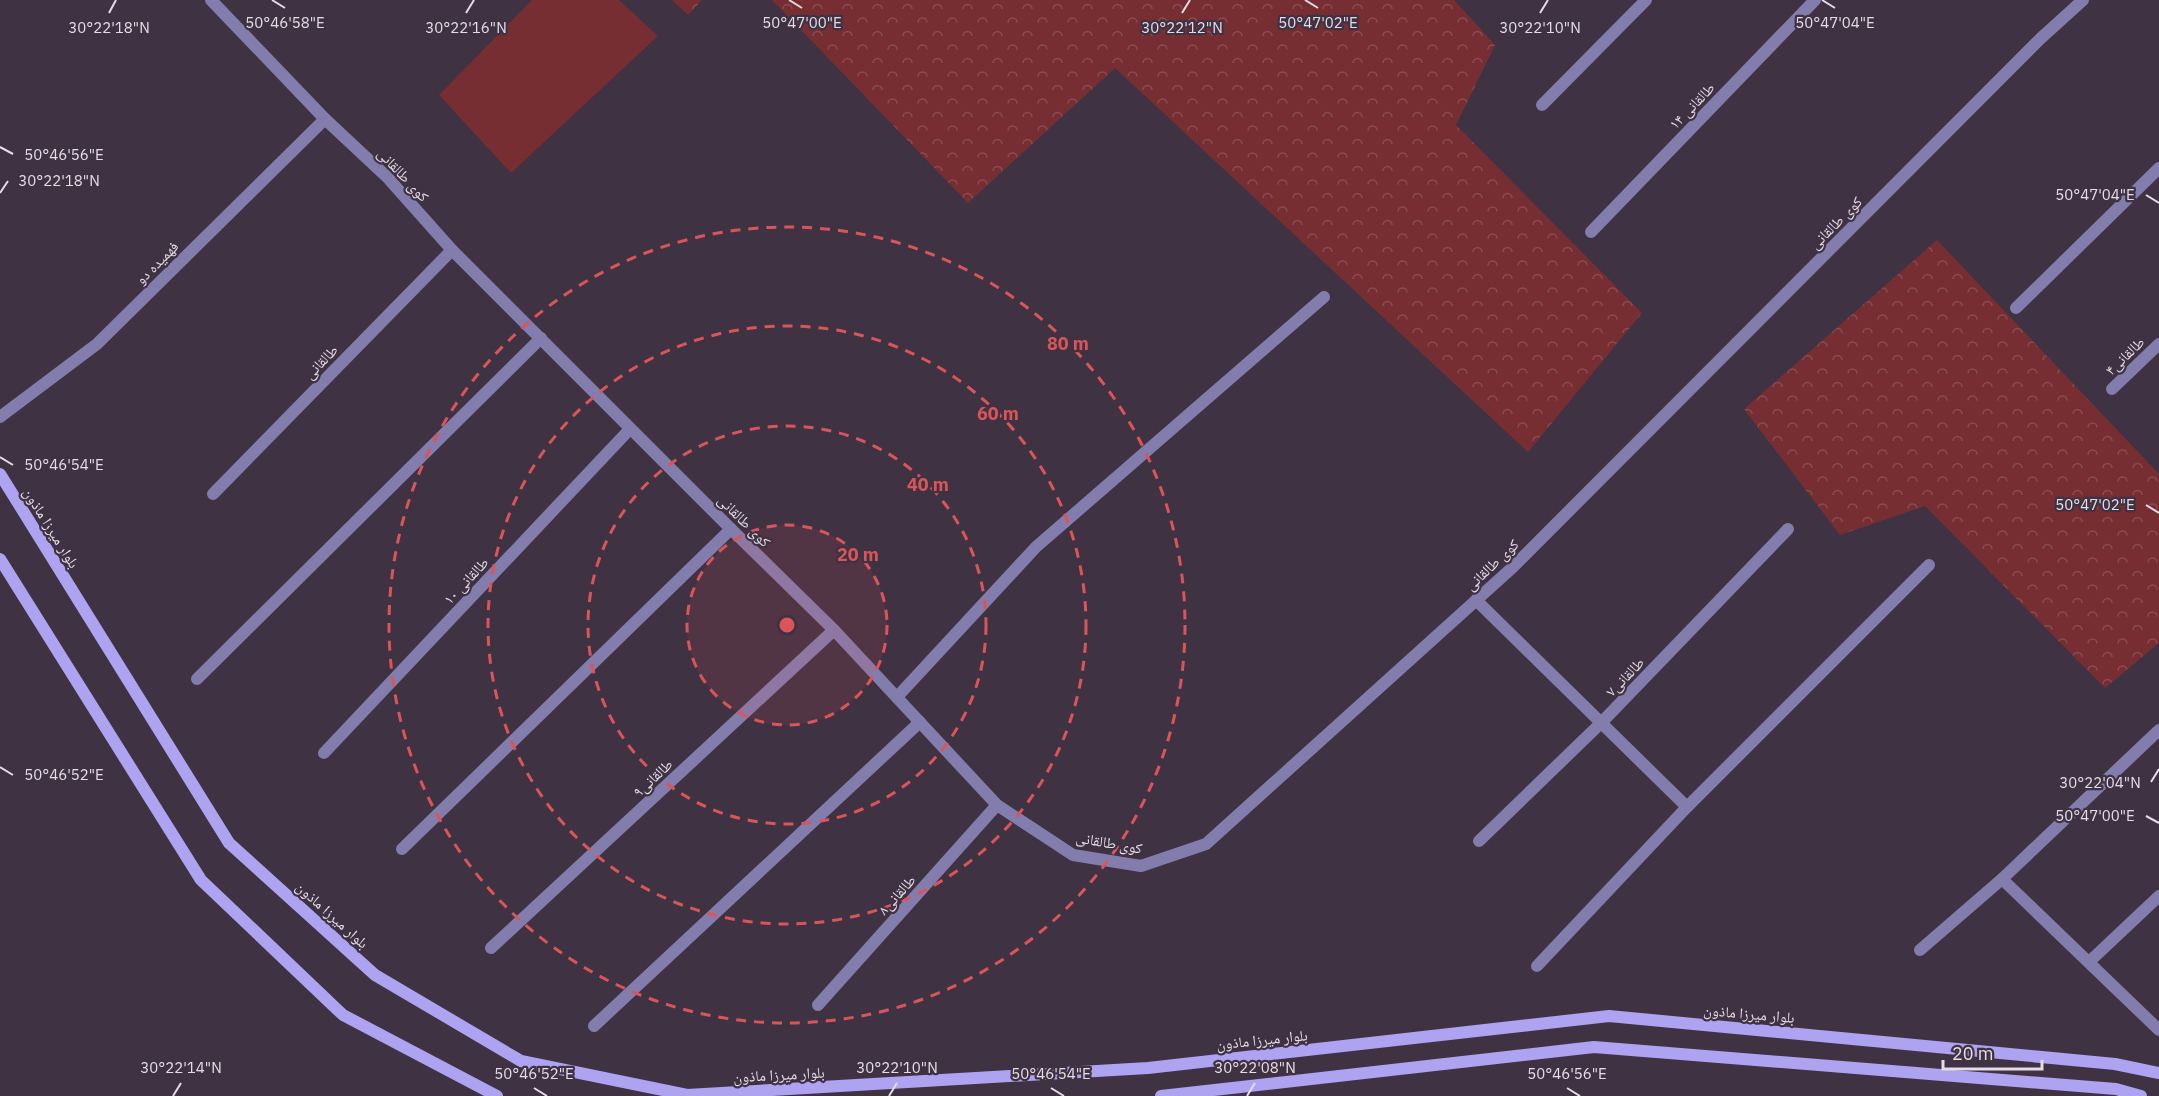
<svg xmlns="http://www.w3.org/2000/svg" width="2159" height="1096" viewBox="0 0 2159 1096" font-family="'IBM Plex Sans','Noto Naskh Arabic',sans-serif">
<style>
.green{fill:#762e33}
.forest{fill:url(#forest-crowns)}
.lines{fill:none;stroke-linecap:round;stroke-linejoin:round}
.minor{stroke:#837dad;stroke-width:12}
.tertiary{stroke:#837dad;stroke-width:12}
.secondary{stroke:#ada3f0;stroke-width:12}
.ticks{fill:none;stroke:#e5dce7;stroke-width:2}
.ring{fill:none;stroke:#da5558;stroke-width:3;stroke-dasharray:10 8}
.labels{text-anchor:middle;stroke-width:4.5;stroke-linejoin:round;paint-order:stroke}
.street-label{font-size:15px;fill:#e5dce7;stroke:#3f3243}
.ticks-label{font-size:15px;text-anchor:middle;fill:#e5dce7;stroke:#3f3243;stroke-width:4.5;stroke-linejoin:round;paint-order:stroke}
.centre{fill:#da5558;stroke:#3f3243;stroke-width:3}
.ring-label{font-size:18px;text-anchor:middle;font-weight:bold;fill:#da5558;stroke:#3f3243;stroke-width:4.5;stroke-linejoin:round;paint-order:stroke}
</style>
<defs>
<pattern id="forest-crowns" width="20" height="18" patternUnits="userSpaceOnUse" patternTransform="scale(1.5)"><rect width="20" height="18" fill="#762e33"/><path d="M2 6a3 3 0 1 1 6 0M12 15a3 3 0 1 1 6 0" fill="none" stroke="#894c51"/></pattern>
</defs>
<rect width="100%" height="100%" fill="#3f3243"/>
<!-- green -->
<polygon class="green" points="532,0 619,0 658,36 511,173 439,95"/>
<!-- forest -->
<g class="forest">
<polygon points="672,0 702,0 688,15"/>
<polygon points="772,0 1454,0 1495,45 1456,125 1642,313 1528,452 1115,68 968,203"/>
<polygon points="1937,240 2159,474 2159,643 2105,688 1925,506 1840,535 1744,409"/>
</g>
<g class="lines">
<!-- minor -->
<g class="minor">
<polyline points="1542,105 1646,0"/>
<polyline points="1591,232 1815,0"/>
<polyline points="2016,308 2159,168"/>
<polyline points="2112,389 2159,344"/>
<polyline points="0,417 97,344 325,119"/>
<polyline points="213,494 452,250"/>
<polyline points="1476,600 1687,807"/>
<polyline points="197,679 541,338"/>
<polyline points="897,697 1036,547 1324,297"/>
<polyline points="324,753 630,429"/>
<polyline points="1479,841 1602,722 1788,529"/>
<polyline points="402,849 731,529"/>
<polyline points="2002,879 2159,1030"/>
<polyline points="491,948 834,630"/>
<polyline points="1920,950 2002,879 2159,730"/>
<polyline points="2089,962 2159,896"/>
<polyline points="1537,966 1687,807 1929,565"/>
<polyline points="818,1005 997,805"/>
<polyline points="594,1026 920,722"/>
</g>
<!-- tertiary -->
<polyline class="tertiary" points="211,0 325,119 387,177 452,250 731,529 834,630 997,805 1073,855 1141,866 1206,844 1513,567 2040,39 2083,0"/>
<!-- secondary -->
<g class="secondary">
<polyline points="0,474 229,843 375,975 521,1061 687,1095 1148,1068 1609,1016 2115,1064 2159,1073"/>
<polyline points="0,559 201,880 343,1015 497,1096"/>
<polyline points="1161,1096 1594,1047 2116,1089 2141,1096"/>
</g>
</g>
<!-- ticks -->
<path class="ticks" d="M272,0L285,8M789,0L802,8M1305,0L1318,8M1822,0L1835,8M109,13L116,0M466,13L474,0M1182,13L1190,0M1540,13L1548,0M0,147L13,154M0,193L8,181M2146,195L2159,203M0,457L13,465M2146,505L2159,513M0,767L13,775M2151,782L2159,769M2146,816L2159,823M534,1088L547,1096M1051,1088L1064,1096M1567,1088L1580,1096M173,1096L181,1083M889,1096L897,1083M1247,1096L1255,1083"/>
<!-- distance rings -->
<circle cx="787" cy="625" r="100" fill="#da5558" fill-opacity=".12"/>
<g class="ring">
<circle cx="787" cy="625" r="100"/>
<circle cx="787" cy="625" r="199"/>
<circle cx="787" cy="625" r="299"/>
<circle cx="787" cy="625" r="398"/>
</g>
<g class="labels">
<!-- street labels -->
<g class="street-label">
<text transform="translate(1692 106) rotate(-46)" y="5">طالقانی ۱۴</text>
<text transform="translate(403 175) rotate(47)" y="5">کوی طالقانی</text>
<text transform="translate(1836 223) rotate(-45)" y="5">کوی طالقانی</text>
<text transform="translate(157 263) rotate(-45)" y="5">فهمیده دو</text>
<text transform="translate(2125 356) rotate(-44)" y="5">طالقانی۴</text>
<text transform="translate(321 362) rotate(-46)" y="5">طالقانی</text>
<text transform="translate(744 521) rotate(45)" y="5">کوی طالقانی</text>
<text transform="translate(51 528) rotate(58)" y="5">بلوار میرزا ماذون</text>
<text transform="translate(1492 565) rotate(-43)" y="5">کوی طالقانی</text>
<text transform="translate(466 581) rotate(-47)" y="5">طالقانی ۱۰</text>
<text transform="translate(1625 677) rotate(-46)" y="5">طالقانی۷</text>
<text transform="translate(653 778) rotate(-43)" y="5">طالقانی۹</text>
<text transform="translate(1109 843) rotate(10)" y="5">کوی طالقانی</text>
<text transform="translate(897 895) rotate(-48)" y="5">طالقانی۸</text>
<text transform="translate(332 915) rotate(42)" y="5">بلوار میرزا ماذون</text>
<text transform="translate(1749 1014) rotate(5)" y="5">بلوار میرزا ماذون</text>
<text transform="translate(1262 1040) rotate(-6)" y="5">بلوار میرزا ماذون</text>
<text transform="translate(779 1075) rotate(-3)" y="5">بلوار میرزا ماذون</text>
</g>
</g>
<g class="ticks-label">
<text x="802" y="28">50°47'00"E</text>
<text x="1835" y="28">50°47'04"E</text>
<text x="285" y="28">50°46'58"E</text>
<text x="1318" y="28">50°47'02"E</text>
<text x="109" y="33">30°22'18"N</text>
<text x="466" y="33">30°22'16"N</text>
<text x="1182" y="33">30°22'12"N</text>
<text x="1540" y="33">30°22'10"N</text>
<text x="64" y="160">50°46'56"E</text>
<text x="59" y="186">30°22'18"N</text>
<text x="2095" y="200">50°47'04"E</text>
<text x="64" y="470">50°46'54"E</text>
<text x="2095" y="510">50°47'02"E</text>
<text x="64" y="780">50°46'52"E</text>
<text x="2100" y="788">30°22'04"N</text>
<text x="2095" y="821">50°47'00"E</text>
<text x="181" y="1073">30°22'14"N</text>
<text x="897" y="1073">30°22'10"N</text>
<text x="1255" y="1073">30°22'08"N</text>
<text x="534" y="1079">50°46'52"E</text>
<text x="1051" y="1079">50°46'54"E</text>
<text x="1567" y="1079">50°46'56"E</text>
</g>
<circle cx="787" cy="625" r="9" class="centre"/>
<g class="ring-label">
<text x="1068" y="350">80 m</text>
<text x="998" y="420">60 m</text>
<text x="928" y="491">40 m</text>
<text x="858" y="561">20 m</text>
</g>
<!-- scale -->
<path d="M1943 1060v9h99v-9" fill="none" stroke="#e5dce7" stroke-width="3"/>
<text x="1952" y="1060" font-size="18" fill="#e5dce7" stroke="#3f3243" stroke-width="4.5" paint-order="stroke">20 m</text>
</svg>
